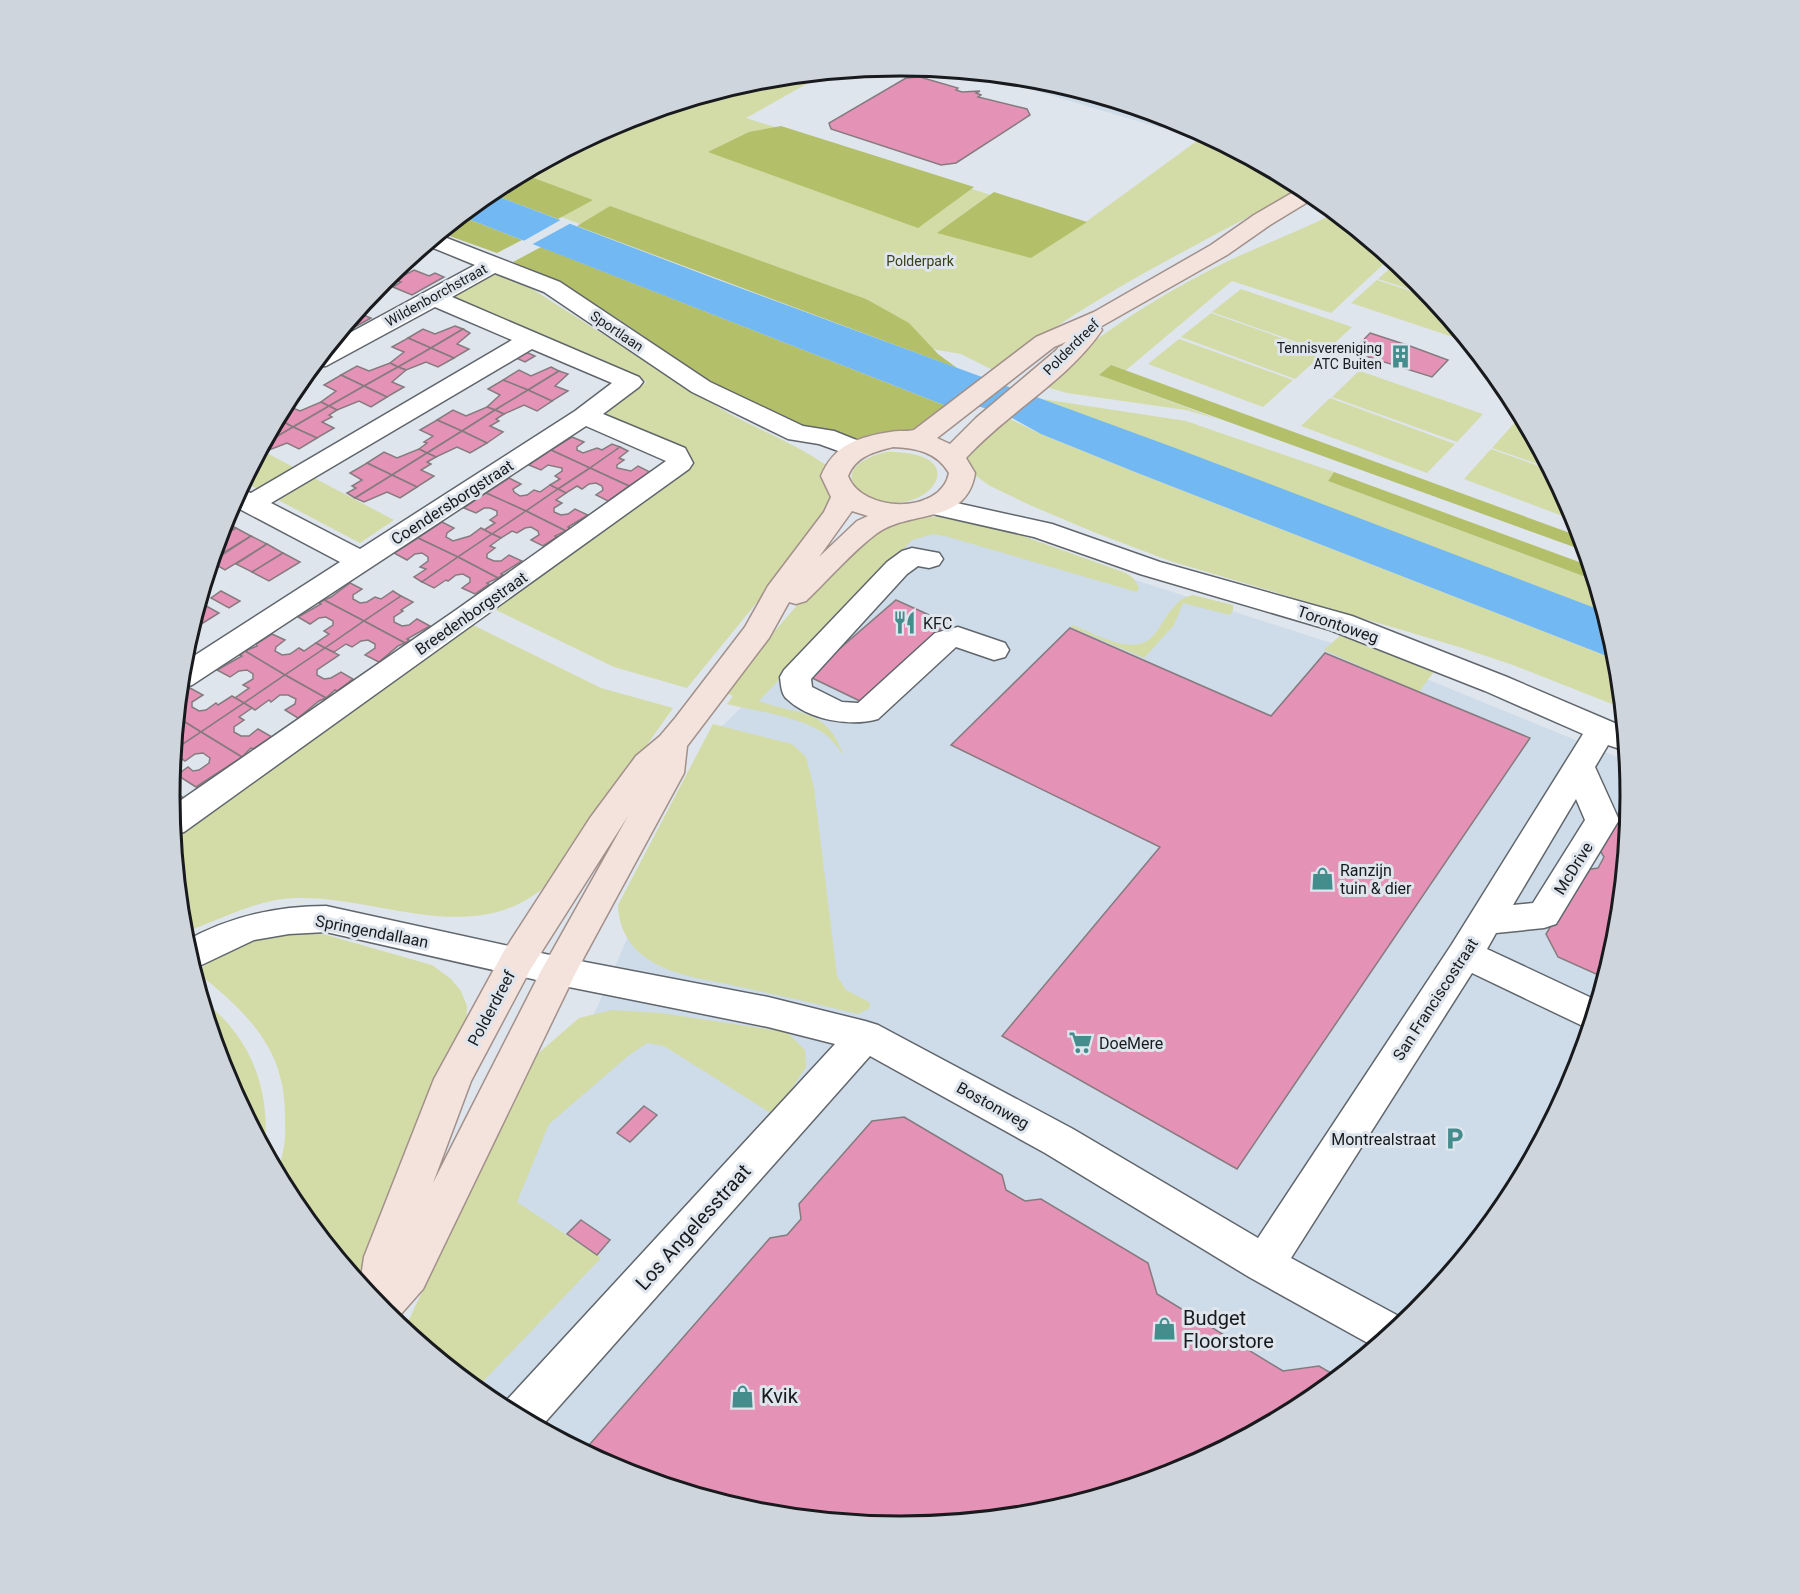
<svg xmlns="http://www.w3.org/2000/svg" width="1800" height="1593" viewBox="0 0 1800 1593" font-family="Roboto,sans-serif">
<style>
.built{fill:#cedbe8}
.green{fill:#d3dca7}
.forest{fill:#b3bf69}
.water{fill:#72b9f3}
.pier{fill:#dee5ed}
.building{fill:#e592b7;stroke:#857b7f;stroke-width:1.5}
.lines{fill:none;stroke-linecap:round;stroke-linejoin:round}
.minor-casing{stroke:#60666c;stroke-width:3}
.major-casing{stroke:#a2908a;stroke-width:3}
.minor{fill:#fff;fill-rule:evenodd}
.major{fill:#f4e2dc;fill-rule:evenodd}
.labels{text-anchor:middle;stroke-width:6;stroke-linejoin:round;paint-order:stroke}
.far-park-label{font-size:14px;fill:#3a3f1a;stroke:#dee5ed}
.far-street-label{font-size:14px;fill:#181a1d;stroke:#dee5ed}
.far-poi-label{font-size:14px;fill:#181a1d;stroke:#dee5ed;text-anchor:end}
.street-label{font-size:16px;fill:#181a1d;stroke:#dee5ed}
.poi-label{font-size:16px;fill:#181a1d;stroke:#dee5ed;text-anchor:start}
.near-street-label{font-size:20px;fill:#181a1d;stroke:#dee5ed}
.near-poi-label{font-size:20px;fill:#181a1d;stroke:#dee5ed;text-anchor:start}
.rim{fill:none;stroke:#181a1d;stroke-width:3}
</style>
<rect width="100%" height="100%" fill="#dee5ed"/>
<!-- built -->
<g class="built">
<polygon points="975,73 1043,80 1173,120 1161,128"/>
<polygon points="937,516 1365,654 1627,761 1630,797 1616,939 1575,1076 1507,1203 1416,1313 1306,1404 1179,1472 1042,1513 900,1527 757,1513 620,1471 494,1404 417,1341 596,1010 718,730 820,631 888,558"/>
</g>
<!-- green -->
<g class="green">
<path d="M826,73L746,118L1083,224L1205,135L1303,188C1199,244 1088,297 995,371L961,354L897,343L492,191L621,121L758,80Z"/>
<path d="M1335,213L1390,258L1331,313L1232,281L1125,371L1111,365L1100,375L1217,419L1186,410L1067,393L1039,385C1092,339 1151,300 1214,268C1253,248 1296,233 1335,213Z"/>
<polygon points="1396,263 1417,280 1430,296 1378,279"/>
<path d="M495,274L532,289L718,407C753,428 793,442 826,465V487L832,496L820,525L687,688L614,667L492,608L634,510L682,473L690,464V455L685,450L601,414L647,382L450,299Z"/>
<polygon points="1377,280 1432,298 1468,342 1351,303"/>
<polygon points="1241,289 1352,327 1325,352 1212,312"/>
<polygon points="1211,313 1324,353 1295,379 1181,337"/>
<polygon points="1179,339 1293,380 1263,407 1148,364"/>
<polygon points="1360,370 1360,371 1483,414 1457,442 1332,397"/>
<polygon points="1330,398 1455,444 1427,473 1301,426"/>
<polygon points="1042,399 1186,421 1334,472 1328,481 1594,580 1603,611"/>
<polygon points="1004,416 1041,434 1135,472 1617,660 1621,700 1617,706 1513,665 1459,647 1170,561 1096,533 1032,506 990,486 976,476 966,459 969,447"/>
<polygon points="1518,419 1524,421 1549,468 1492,448"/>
<polygon points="1491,449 1550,470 1576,521 1464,479"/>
<polygon points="261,450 394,520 360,543 244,482"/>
<path d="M887,452C984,451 921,528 865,494C833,474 865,456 887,452Z"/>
<path d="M948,515L981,521L1126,573L1133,578L1139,587L1137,592L945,536L933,534L912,540L759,701C801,717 825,706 844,756C838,747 831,738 822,732C798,716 755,711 727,704L733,696L726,693L760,648L800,602L878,530L901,521Z"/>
<path d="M1193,595L1233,605V610L1230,615L1183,603L1174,625L1144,658L1071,627L1073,625C1094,633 1132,657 1152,637C1158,631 1163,621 1168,614C1176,604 1180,598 1193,595Z"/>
<path d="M469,623L601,688L673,708C644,749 615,790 586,831C575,846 562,870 549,883C476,951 380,895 295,898C259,899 223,918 191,930L182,927L173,832Z"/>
<polygon points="1342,634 1438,666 1419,692 1324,650"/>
<path d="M713,724L792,744L806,757L814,788L837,976L846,990L869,1002L870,1008L858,1014C817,1004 777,995 736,986C709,980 680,977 656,964C632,951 619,932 618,905Z"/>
<path d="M309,930L432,965L451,979L461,991L467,1006L466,1027L418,1140L361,1286C345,1266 283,1198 279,1177C278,1168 283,1154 284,1146C286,1137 285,1127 285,1118C286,1048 247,1013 197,972L211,960L255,937Z"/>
<path d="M202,999C252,1039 270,1087 265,1151L225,1076Z"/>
<polygon points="612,1010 661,1013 787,1032 805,1050 806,1067 774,1115 664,1046 647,1043 628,1056 549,1124 517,1202 601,1258 476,1389 404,1330 533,1058 579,1018"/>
</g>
<!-- forest -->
<g class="forest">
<polygon points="781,126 974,187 918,228 708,152 749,132"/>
<polygon points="523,174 593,200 558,219 489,193"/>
<polygon points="994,192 1087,222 1031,258 937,233"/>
<polygon points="610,206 866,299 909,323 938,354 957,368 577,226"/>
<polygon points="461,216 522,240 497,253 441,233"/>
<path d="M541,247L949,407C916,433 889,440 847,438C837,437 826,432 816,430C724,404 653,336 571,290C552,280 532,272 513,262Z"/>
<polygon points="1111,365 1581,537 1585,551 1099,375"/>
<polygon points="1334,472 1590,566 1594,580 1328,481"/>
</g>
<!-- water -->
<polygon class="water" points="489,193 713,278 1178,449 1603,611 1617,660 1135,472 1041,434 1012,418 981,407 949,407 461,216"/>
<!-- pier -->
<polygon class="pier" points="564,218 573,222 529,246 520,243"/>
<!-- building -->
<g class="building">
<polygon points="920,77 958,88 956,90 962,92 980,91 976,93 981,95 978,97 1027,109 1030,115 956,163 941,165 831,129 829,123 906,78"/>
<polygon points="406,261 413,264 385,278"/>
<polygon points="414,270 429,276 435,273 444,277 412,295 393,287 401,282 395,280"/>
<polygon points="361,314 371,318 344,333 341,331 354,316"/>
<polygon points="455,326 463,329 431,348 408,338 423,329 435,334"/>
<polygon points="463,329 470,333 457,344 469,349 454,358 431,348"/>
<polygon points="1370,333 1410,346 1448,360 1432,377 1352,352"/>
<polygon points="408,338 431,348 398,367 390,363 404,352 392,347"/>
<polygon points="431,348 454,358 438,367 426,362 406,370 398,367"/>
<polygon points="526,352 535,356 525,362 516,358"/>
<polygon points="390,363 398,367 364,386 341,375 357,366 369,371"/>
<polygon points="398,367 406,370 392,382 404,387 387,397 364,386"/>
<polygon points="551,367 559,371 528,390 503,380 519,370 531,376"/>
<polygon points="559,371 568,374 555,386 568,391 552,401 528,390"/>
<polygon points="341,375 364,386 329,406 321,402 336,391 324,385"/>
<polygon points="503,380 528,390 495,410 487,407 500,395 488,389"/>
<polygon points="364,386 387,397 371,407 359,401 337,410 329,406"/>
<polygon points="528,390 552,401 537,411 524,405 504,414 495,410"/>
<polygon points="321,402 329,406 293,427 278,419 283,408 288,406 300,411"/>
<polygon points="329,406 337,410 329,415 332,417 322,422 334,428 317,438 293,427"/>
<polygon points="487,407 495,410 462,431 437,420 453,410 466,416"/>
<polygon points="495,410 504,414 496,419 499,421 490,426 503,432 487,443 462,431"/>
<polygon points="278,419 293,427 264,444"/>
<polygon points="437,420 462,431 427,453 419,449 427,443 424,442 433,436 420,430"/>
<polygon points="293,427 317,438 299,449 287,443 264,452 261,450 264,444"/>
<polygon points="462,431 487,443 470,453 457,447 436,457 427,453"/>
<polygon points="572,437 584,442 577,447 577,450 583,453 597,448 602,450 612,444 620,447 590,468 551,450"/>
<polygon points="620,447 628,451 619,458 624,460 617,465 617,468 631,471 638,466 650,472 629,486 590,468"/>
<polygon points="419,449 427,453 392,475 367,463 384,452 397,458"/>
<polygon points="551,450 590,468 558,489 550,485 560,479 555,476 562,471 562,468 548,465 541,470 529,465"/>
<polygon points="427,453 436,457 427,462 431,464 421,470 434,476 417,487 392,475"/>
<polygon points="367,463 392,475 355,498 347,493 356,488 352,486 362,480 350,473"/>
<polygon points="590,468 629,486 608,501 596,495 603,490 602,486 596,483 589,484 582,489 577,486 566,493 558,489"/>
<polygon points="392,475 417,487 400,498 387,492 364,502 355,498"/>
<polygon points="509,478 521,484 513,489 514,492 520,496 527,495 534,490 540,492 550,485 558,489 526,511 486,493"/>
<polygon points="558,489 566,493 556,500 562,503 554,508 554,512 561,515 568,514 575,509 588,515 568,527 570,528 566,531 526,511"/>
<polygon points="486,493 526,511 492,534 484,530 495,523 490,520 497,515 497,511 490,508 484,508 476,513 464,508"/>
<polygon points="526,511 566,531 555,536 557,537 543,546 531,540 539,535 538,531 531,527 525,528 517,533 512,531 501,538 492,534"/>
<polygon points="224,521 236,528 219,538"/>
<polygon points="442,522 454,528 447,533 446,537 453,541 470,536 481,528 492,534 458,557 418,538"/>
<polygon points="236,528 251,536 220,555 215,552 219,538"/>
<polygon points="492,534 501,538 490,546 495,548 487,554 487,558 494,561 501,561 509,555 522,561 501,574 503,575 498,578 458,557"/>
<polygon points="251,536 267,544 225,570 211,562"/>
<polygon points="418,538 458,557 422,582 414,577 426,569 420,567 428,561 428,557 422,553 415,554 407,560 394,553"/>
<polygon points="267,544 283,553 252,572 236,564"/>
<polygon points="283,553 300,562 269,581 252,572"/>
<polygon points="458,557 498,578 487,583 489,584 475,594 462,588 470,582 470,578 463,574 456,575 448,581 446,580 434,588 422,582"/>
<polygon points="350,583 362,589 353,595 353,599 360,603 367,602 375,597 381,599 393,591 401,596 364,621 324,600 331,597"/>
<polygon points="221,591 240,601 229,608 211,598"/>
<polygon points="401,596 413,602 401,610 403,611 394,617 394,622 402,626 409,625 417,619 430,626 407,639 409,640 405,643 364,621"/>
<polygon points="324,600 364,621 325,648 316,643 329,634 324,631 333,625 333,621 326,617 319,618 310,624 298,617 321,604 319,603"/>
<polygon points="896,600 947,623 860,701 808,676"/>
<polygon points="199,602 219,613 198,626 193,623"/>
<polygon points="364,621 405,643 398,646 379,662 365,655 375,648 375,644 368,640 361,641 352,647 346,644 334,652 325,648"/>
<polygon points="1070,628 1271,716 1325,653 1530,738 1237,1169 1002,1036 1160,847 951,745"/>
<polygon points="272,634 285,640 276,647 275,651 282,655 290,654 299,648 304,651 316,643 325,648 285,675 245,651 257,646 256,644"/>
<polygon points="325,648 339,655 317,670 317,675 324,679 331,678 341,672 353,679 337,691 335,690 326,698 285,675"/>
<polygon points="245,651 285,675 244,703 235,698 249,688 243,685 253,679 253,674 247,670 239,671 230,677 217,670 242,656 240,655"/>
<polygon points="285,675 326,698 319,701 298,718 285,710 295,704 296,699 288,695 280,695 271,702 269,700 255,710 244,703"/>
<polygon points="190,688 203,695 192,702 192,707 199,711 206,710 216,703 218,705 232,696 244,703 201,732 177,717 180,695"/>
<polygon points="244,703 252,708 239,717 244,720 234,727 234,732 241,736 249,736 258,729 272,737 253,749 251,748 242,757 201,732"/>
<polygon points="177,717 201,732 174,750"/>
<polygon points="201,732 242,757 196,787 177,775 188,767 193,771 199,770 209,763 210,758 203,753 195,754 185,761 179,757 173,762 174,750"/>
<polygon points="171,790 184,798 171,807 170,796"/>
<polygon points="1630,794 1616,939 1605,978 1558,957 1546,934 1584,870 1598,868 1604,857 1598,847"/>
<polygon points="644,1106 657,1115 630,1142 617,1133"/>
<polygon points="904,1117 1002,1175 1006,1190 1025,1201 1041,1199 1148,1263 1157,1294 1283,1371 1319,1366 1338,1377 1306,1404 1179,1472 1042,1513 900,1527 757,1513 620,1471 583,1452 770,1238 787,1235 801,1219 799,1204 872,1121"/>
<polygon points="581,1220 610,1240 597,1255 567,1234"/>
</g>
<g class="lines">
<defs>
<g id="minor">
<path d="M439,235L560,282L710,382L803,426L834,431L864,443L868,449L864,455L855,457L819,444L788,439L692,392L544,292L495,273L452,297L639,377L643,382L639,387L603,414L685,448L693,463L689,469L184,832L173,835L171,807L456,610L666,461L586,426L192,685L180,688L183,663L340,562L232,505L240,489L251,493L512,340L435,307L326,366L312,367L331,343L475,265L426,245ZM532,349L612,383L575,411L360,549L271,503Z"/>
<path d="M934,498L1052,524L1160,562L1352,616L1507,677L1624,727L1626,751L1608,745L1595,767L1619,820L1556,924L1544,928L1496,933L1487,949L1598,1001L1589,1029L1472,973L1291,1258L1406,1320L1375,1347L1249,1277L1045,1153L870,1056L540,1428L502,1408L504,1403L835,1044L768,1027L559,985L326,932L289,934L254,940L193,969L184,942C228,917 276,906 326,906L559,957L768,997L865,1021L878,1025L1073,1129L1258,1238L1452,944L1583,734L1485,691L1330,630L1140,574L1034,537L924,512L920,506L924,500ZM1576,799L1585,820L1533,903L1513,905Z"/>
<path d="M912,548L939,553L943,559L939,565L929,568L918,566L907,574L811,679L812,687L842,702L858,703L935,633L958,627L1005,643L1009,650L1005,657L994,660L956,647L878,719C850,727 809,720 787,699C781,694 781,684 780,677L784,670L887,562L902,551Z"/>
</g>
<path id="major" d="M1302,187L1316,197L1270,225L1227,255L1100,327L1102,330C1067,381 1008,412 966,458L975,473C967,526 909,509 876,534C852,552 828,580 806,601L796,604L789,602L769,638L687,746L684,773L576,972L423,1289L394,1322L383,1313L360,1284L364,1257L434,1079L504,951L590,818L636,756L660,736L676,717L745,627L768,586L824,512L831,497L821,476C834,445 858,437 890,432C898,430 906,432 914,430L1036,337L1094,312L1211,245L1254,215ZM1066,342L976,418L950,444L937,438L1054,347ZM893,447C916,448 937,452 949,473C941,515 862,513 848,476C856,456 874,452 893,447ZM852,511L868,516L857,521L819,557ZM628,816L541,971L433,1183L471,1081L530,970Z"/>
</defs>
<!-- minor casing -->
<use href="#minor" class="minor-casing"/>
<!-- major casing -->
<use href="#major" class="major-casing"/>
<!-- minor -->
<use href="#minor" class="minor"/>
<!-- major -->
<use href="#major" class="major"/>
</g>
<!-- icons -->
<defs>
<symbol id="building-bare" viewBox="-9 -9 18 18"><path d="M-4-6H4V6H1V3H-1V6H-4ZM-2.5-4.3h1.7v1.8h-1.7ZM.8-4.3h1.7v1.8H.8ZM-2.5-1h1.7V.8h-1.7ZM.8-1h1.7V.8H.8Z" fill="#458d8d" stroke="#dee5ed" stroke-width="2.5" paint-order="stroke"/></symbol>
<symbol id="restaurant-bare" viewBox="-9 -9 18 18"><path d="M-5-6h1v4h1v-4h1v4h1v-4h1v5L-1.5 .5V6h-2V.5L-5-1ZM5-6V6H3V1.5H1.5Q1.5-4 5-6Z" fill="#458d8d" stroke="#dee5ed" stroke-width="2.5" paint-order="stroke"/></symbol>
<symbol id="shop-bare" viewBox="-9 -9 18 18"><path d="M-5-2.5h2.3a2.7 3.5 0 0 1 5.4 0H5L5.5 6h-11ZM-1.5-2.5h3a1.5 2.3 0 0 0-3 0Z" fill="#458d8d" stroke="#dee5ed" stroke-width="2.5" paint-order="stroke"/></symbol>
<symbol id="supermarket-bare" viewBox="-9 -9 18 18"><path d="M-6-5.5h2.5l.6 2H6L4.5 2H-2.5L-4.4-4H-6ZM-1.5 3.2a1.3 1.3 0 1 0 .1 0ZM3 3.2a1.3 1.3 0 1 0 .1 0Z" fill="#458d8d" stroke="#dee5ed" stroke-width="2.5" paint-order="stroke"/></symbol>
<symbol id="parking-bare" viewBox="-9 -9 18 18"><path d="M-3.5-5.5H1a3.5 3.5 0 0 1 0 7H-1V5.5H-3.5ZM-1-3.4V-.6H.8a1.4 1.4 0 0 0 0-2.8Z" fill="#458d8d" stroke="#dee5ed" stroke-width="2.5" paint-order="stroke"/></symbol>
</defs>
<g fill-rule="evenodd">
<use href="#building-bare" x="1384" y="340" width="33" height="33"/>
<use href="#restaurant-bare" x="888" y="606" width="33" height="33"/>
<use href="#shop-bare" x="1306" y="862" width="33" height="33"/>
<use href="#supermarket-bare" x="1064" y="1026" width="33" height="33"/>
<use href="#parking-bare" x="1438" y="1122" width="33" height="33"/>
<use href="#shop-bare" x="1148" y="1312" width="33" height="33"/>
<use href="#shop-bare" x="726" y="1380" width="33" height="33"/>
</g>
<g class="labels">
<!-- far-park labels -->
<g class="far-park-label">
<text x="920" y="266">Polderpark</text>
</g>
<!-- far-street labels -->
<g class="far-street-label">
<text transform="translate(436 295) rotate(-29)" y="5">Wildenborchstraat</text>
<text transform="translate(617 331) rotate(34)" y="5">Sportlaan</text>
<text transform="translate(1071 347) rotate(-45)" y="5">Polderdreef</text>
</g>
<!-- far-poi labels -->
<g class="far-poi-label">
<text x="1382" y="353">Tennisvereniging<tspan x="1382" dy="16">ATC Buiten</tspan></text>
</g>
<!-- street labels -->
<g class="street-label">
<text transform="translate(452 502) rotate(-33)" y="6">Coendersborgstraat</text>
<text transform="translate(471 613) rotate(-35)" y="6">Breedenborgstraat</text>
<text transform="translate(1338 624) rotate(19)" y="6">Torontoweg</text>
<text transform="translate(1573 868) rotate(-58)" y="6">McDrive</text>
<text transform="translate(372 931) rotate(11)" y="6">Springendallaan</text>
<text transform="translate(1435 999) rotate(-57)" y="6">San Franciscostraat</text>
<text transform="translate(491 1008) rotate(-62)" y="6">Polderdreef</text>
<text transform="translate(993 1105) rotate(29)" y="6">Bostonweg</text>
</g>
<!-- poi labels -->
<g class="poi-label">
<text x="923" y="629">KFC</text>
<text x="1340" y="876">Ranzijn<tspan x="1340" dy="18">tuin &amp; dier</tspan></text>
<text x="1099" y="1049">DoeMere</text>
<text x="1436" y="1145" text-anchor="end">Montrealstraat</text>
</g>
<!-- near-street labels -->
<g class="near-street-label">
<text transform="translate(693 1227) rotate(-48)" y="7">Los Angelesstraat</text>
</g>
<!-- near-poi labels -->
<g class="near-poi-label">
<text x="1183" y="1325">Budget<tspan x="1183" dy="23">Floorstore</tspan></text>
<text x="761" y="1403">Kvik</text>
</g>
</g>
<!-- crop -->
<path d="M0 0H1800V1593H0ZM180 796a720 720 0 1 1 1440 0a720 720 0 1 1-1440 0Z" fill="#ced5dc" fill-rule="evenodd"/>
<path class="rim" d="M180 796a720 720 0 1 1 1440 0a720 720 0 1 1-1440 0Z"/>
</svg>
